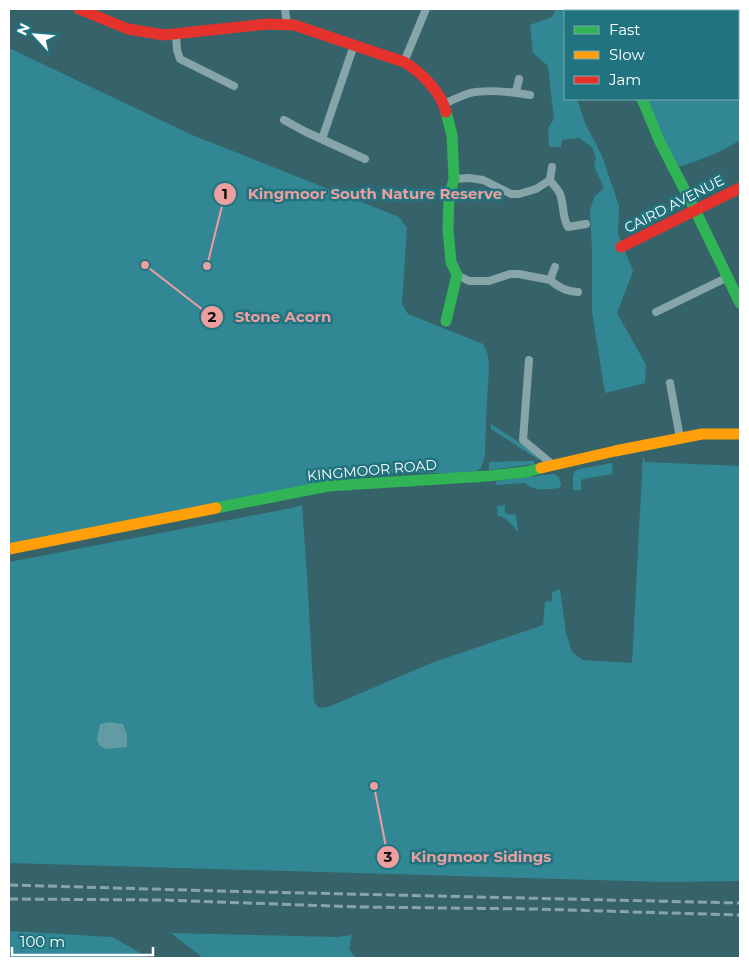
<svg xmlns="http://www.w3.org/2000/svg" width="749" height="967" viewBox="0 0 749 967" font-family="Montserrat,sans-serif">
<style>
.green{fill:#318894}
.water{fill:#629ba3}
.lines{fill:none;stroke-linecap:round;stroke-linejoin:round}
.street{stroke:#87a5a9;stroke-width:8}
.fast{stroke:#30b455;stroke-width:11}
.slow{stroke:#ff9f0a;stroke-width:11}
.jam{stroke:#e5322d;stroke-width:11}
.rail{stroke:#89a5aa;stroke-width:3;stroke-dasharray:9 4;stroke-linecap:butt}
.labels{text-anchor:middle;stroke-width:5;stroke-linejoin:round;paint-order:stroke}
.street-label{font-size:14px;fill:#fff;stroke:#20737f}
.leader{fill:none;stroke:#ed9e9e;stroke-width:2}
.callout-dot{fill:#ed9e9e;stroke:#20737f;stroke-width:2}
.mark-label{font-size:15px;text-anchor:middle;font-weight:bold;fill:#111}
.callout-label{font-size:15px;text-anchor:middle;font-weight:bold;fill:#ed9e9e;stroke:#20737f;stroke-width:5;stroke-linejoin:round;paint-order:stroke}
</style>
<rect width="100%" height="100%" fill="#366369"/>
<!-- green -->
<g class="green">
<polygon points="556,9 613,9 613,11 565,11 565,20 563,21 565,48 565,99 577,99 585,123 602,156 619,206 618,234 633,271 617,313 646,365 645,383 605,393 592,312 592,249 590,211 594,197 604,188 594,166 596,157 592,147 579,138 562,140 561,147 549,147 548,128 554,119 548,66 533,53 530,25 552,17"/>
<path d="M634,9H740V140C722,152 702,159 682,166L677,165L651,109L648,99H738V11H634Z"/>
<polygon points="9,48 192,135 399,217 407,228 402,304 408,314 483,344 488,355 489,367 486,418 485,455 481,468 473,473 401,473 356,476 9,544"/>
<polygon points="491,424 539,455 539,460 491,429"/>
<polygon points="643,455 645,462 740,466 740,881 666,882 9,863 9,562 292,508 302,505 307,575 314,702 319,708 328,707 434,662 543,625 545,602 552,601 552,592 560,589 566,633 572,652 583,660 632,663"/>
<polygon points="534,461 534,464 489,470 489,462"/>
<polygon points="612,463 613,474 583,479 581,481 581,490 573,490 573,476 575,471 580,469"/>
<path d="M554,474L559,477L561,485L559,488C547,489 534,492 525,483L496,485V481Z"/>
<path d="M505,505V513L508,514L516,515L518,532C512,526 508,517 498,516L497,506Z"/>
<polygon points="9,931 112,937 149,958 9,958"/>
<polygon points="171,933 338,937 352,935 349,949 356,958 203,958"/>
</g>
<!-- water -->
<polygon class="water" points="109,722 123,724 127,735 127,747 106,749 99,745 97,740 100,724"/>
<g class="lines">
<!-- street -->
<g class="street">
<polyline points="285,9 287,25"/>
<polyline points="176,33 177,50 180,59 234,86"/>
<polyline points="404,62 426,9"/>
<polyline points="516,92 519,79"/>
<path d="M444,104C452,100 461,96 470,93C488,89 512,92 530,95"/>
<polyline points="284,120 306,132 365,159"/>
<polyline points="322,139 354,45"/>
<path d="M454,179L469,178L483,180L511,194H519L536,189L550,180C553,185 558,189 560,194C564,204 562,217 568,227L586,224"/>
<polyline points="550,180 552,167"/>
<polyline points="457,275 469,281 489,281 510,274 519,274 550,280 555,267"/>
<path d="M550,280C558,287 567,292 578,292"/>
<polyline points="656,312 726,278"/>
<polyline points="529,360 523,440 553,465"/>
<polyline points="670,383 680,438"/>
</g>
<!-- fast -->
<g class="fast">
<polyline points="642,99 660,142 695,210 740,303"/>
<polyline points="446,112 452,135 454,179 449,196 448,230 451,262 457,275 446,321"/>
<polyline points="216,508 328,486 488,476 526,472 541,468"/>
</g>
<!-- slow -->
<g class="slow">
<polyline points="541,468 615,451 702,434 740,434"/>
<polyline points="9,549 216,508"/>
</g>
<!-- jam -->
<g class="jam">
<path d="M79,9L128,29L164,35L267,24L294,25L404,62C421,72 441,92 446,112"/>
<polyline points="624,9 624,11"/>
<polyline points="621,247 740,188"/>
</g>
<!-- rail -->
<g class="rail">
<polyline points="9,885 220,891 740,903"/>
<polyline points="9,899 163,900 360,907 534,909 740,915"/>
</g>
</g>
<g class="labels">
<!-- street labels -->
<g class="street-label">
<text transform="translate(674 204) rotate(-27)" y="5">CAIRD AVENUE</text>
<text transform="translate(372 470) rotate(-5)" y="5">KINGMOOR ROAD</text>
</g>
</g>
<!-- callouts -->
<path class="leader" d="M207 266L225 194M145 265L212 317M374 786L388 857"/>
<g class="callout-dot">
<circle cx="207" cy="266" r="5"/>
<circle cx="145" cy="265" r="5"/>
<circle cx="374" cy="786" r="5"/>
<circle cx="225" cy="194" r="12"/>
<circle cx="212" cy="317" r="12"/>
<circle cx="388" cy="857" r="12"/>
</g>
<g class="mark-label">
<text x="225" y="199">1</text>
<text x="212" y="322">2</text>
<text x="388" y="862">3</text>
</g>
<g class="callout-label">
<text x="375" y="199">Kingmoor South Nature Reserve</text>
<text x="283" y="322">Stone Acorn</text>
<text x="481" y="862">Kingmoor Sidings</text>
</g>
<!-- border -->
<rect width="749" height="967" fill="none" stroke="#ffffff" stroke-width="20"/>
<!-- legend -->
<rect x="564" y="10" width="175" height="90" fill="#20737f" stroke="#79abb2"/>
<rect x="574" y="26" width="25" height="8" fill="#30b455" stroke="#79abb2"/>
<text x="609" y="35" font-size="15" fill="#ffffff">Fast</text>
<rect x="574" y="51" width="25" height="8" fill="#ff9f0a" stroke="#79abb2"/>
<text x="609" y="60" font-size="15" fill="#ffffff">Slow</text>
<rect x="574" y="76" width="25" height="8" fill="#e5322d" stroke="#79abb2"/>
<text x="609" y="85" font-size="15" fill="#ffffff">Jam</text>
<!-- north arrow -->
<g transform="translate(35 35) rotate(296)" stroke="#20737f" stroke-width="4" paint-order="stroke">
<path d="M0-4L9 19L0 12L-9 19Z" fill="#ffffff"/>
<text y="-8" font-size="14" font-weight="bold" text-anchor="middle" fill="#ffffff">N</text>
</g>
<!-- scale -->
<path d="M12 947v8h141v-8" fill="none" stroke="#ffffff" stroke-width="2.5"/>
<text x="20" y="947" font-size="15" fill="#ffffff" stroke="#20737f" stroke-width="4" paint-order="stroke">100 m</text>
</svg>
